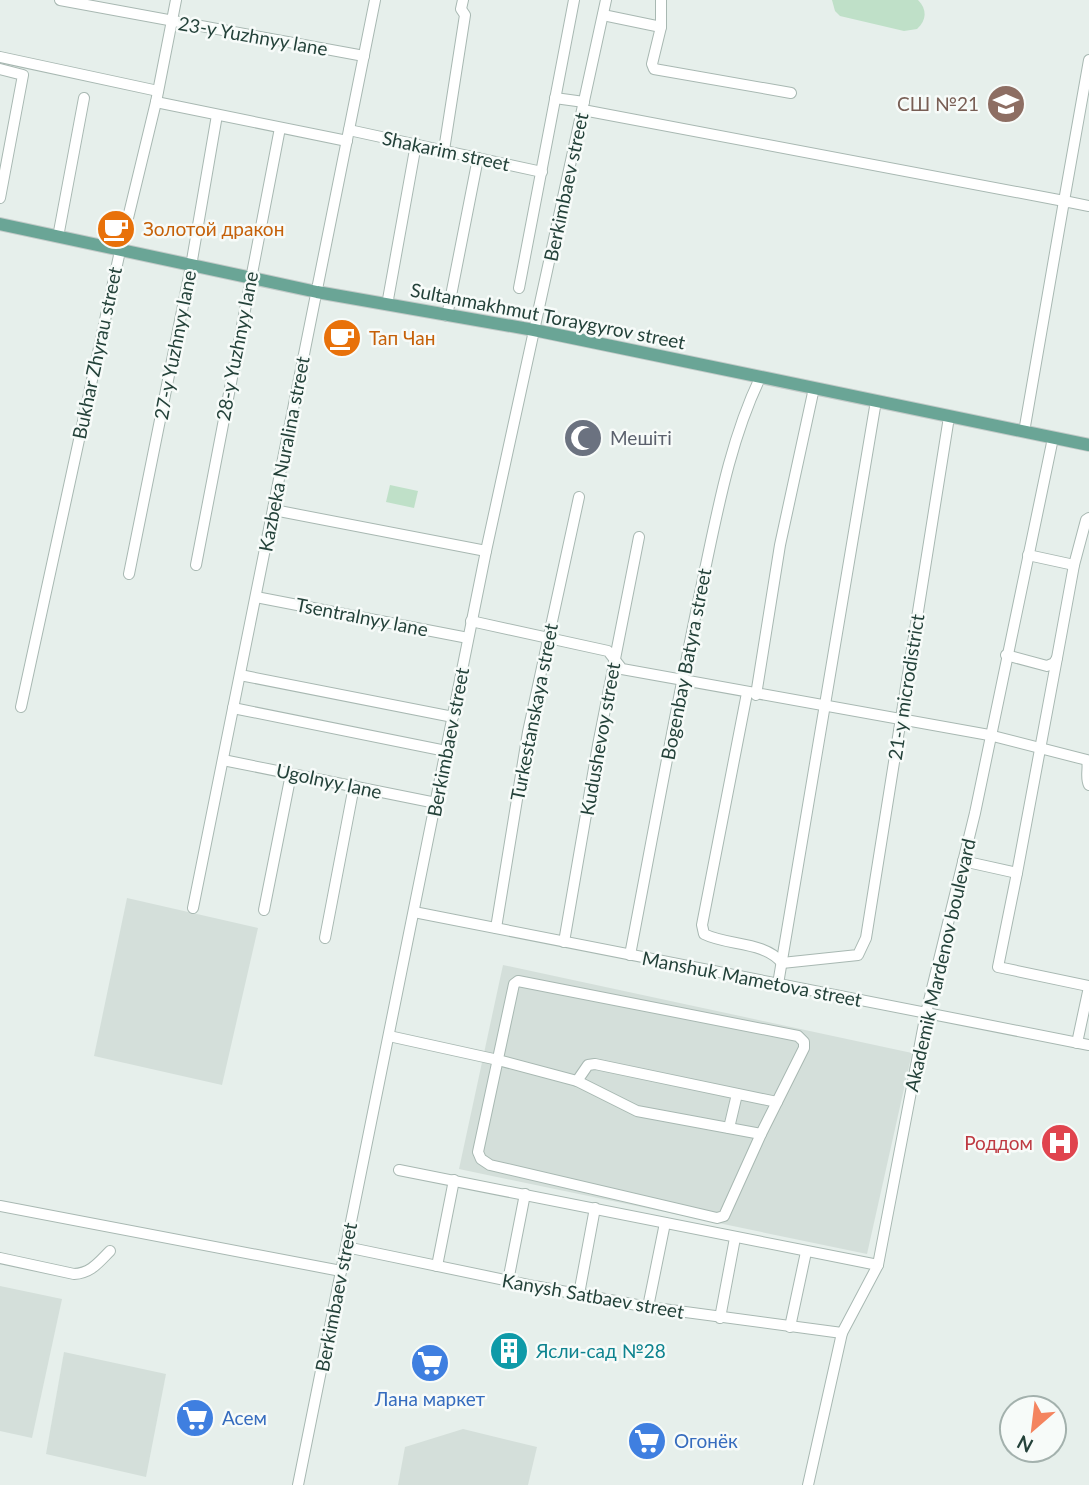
<svg xmlns="http://www.w3.org/2000/svg" width="1089" height="1485" viewBox="0 0 1089 1485" font-family="Lato,sans-serif">
<style>
.built{fill:#d4dfda}
.green{fill:#bfe0c8}
.lines{fill:none;stroke-linecap:round;stroke-linejoin:round}
.minor-casing{stroke:#a8b8b2;stroke-width:12}
.major-casing{stroke:#c2cac8;stroke-width:14}
.minor{stroke:#fff;stroke-width:10}
.major{stroke:#6aa596;stroke-width:12}
.labels{text-anchor:middle;stroke-width:5;stroke-linejoin:round;paint-order:stroke}
.street-label{font-size:19px;fill:#24423a;stroke:#f7fbf9}
.education-label{font-size:19px;fill:#785e54;stroke:#f7fbf9;text-anchor:end}
.food-label{font-size:19px;fill:#c56008;stroke:#f7fbf9;text-anchor:start}
.worship-label{font-size:19px;fill:#5b616d;stroke:#f7fbf9;text-anchor:start}
.health-label{font-size:19px;fill:#be3a42;stroke:#f7fbf9;text-anchor:end}
.culture-label{font-size:19px;fill:#0d838f;stroke:#f7fbf9;text-anchor:start}
.shop-label{font-size:19px;fill:#366cbe;stroke:#f7fbf9;text-anchor:start}
</style>
<rect width="100%" height="100%" fill="#e6efeb"/>
<!-- built -->
<g class="built">
<polygon points="127,898 258,928 222,1085 94,1056"/>
<polygon points="503,965 912,1053 867,1254 459,1169"/>
<polygon points="0,1286 62,1299 32,1438 0,1431"/>
<polygon points="64,1352 166,1374 146,1477 46,1454"/>
<polygon points="463,1429 537,1447 528,1485 398,1485 405,1447"/>
</g>
<!-- green -->
<g class="green">
<path d="M832,0H918C927,9 927,20 917,29L904,31L840,16L835,11Z"/>
<polygon points="390,485 418,491 414,508 386,502"/>
</g>
<g class="lines">
<defs>
<g id="minor">
<polyline points="60,0 364,56"/>
<polyline points="661,0 661,27 652,64 654,69 791,93"/>
<polyline points="603,15 661,27"/>
<polyline points="0,57 158,91"/>
<polyline points="0,69 23,75 0,198"/>
<polyline points="555,98 584,102"/>
<polyline points="156,102 347,141"/>
<polyline points="583,110 1064,201 1089,60"/>
<polyline points="349,130 542,172"/>
<polyline points="444,150 465,15 461,9 463,0"/>
<polyline points="58,237 84,98"/>
<polyline points="519,288 574,0"/>
<polyline points="387,305 416,144"/>
<polyline points="447,316 478,158"/>
<polyline points="1024,432 1064,201 1089,206"/>
<polyline points="274,510 486,551"/>
<polyline points="1028,555 1074,565"/>
<polyline points="196,565 280,128"/>
<polyline points="129,574 191,266 217,115"/>
<polyline points="256,597 468,638"/>
<path d="M471,621L608,651L622,669L989,735L1087,760C1089,769 1085,777 1089,785"/>
<polyline points="1006,655 1047,666 1054,663 1057,658 1074,565 1086,520 1089,518"/>
<polyline points="240,675 453,717"/>
<path d="M747,693L702,925L704,934C728,946 764,941 782,963L858,955L866,938L949,417"/>
<polyline points="756,695 780,545 814,388"/>
<polyline points="21,707 120,251 156,102 176,0"/>
<polyline points="233,708 446,751"/>
<polyline points="223,760 436,803"/>
<polyline points="963,861 1017,873 998,967 1088,986"/>
<polyline points="1017,873 1057,658"/>
<polyline points="193,908 375,0"/>
<polyline points="264,910 291,774"/>
<polyline points="414,912 1089,1045"/>
<polyline points="496,928 528,732 579,497"/>
<polyline points="325,938 354,786"/>
<polyline points="564,942 598,745 639,537"/>
<path d="M630,955C653,834 675,713 700,593C716,520 728,445 760,378"/>
<polygon points="518,981 798,1036 804,1042 804,1048 761,1134 724,1216 717,1218 490,1165 481,1159 478,1152 514,984"/>
<polyline points="778,984 876,401"/>
<polyline points="389,1036 498,1060 577,1081 637,1111 761,1134"/>
<polyline points="1077,1043 1089,987"/>
<polyline points="577,1081 588,1065 595,1064 777,1102"/>
<polyline points="729,1128 737,1094"/>
<polyline points="399,1170 878,1265"/>
<polyline points="0,1206 341,1271"/>
<polyline points="346,1247 534,1286 648,1307 842,1333"/>
<path d="M0,1258L74,1274C91,1273 98,1263 110,1251"/>
<polyline points="437,1266 454,1180"/>
<polyline points="508,1281 525,1194"/>
<polyline points="579,1294 595,1208"/>
<polyline points="648,1307 665,1223"/>
<polyline points="720,1318 735,1238"/>
<polyline points="790,1327 806,1252"/>
<polyline points="298,1485 486,551 606,0"/>
<polyline points="808,1485 842,1333 878,1265 926,1013 975,813 1053,438"/>
</g>
<polyline id="major" points="0,224 317,292 534,330 1089,445"/>
</defs>
<!-- minor casing -->
<use href="#minor" class="minor-casing"/>
<!-- major casing -->
<use href="#major" class="major-casing"/>
<!-- minor -->
<use href="#minor" class="minor"/>
<!-- major -->
<use href="#major" class="major"/>
</g>
<!-- icons -->
<defs>
<symbol id="school-disc" viewBox="-11 -11 22 22"><circle r="9.5" fill="#8d6e63" stroke="#f7fbf9"/><path d="M0-5L7-2L0 1L-7-2ZM-4 1L0 2.5L4 1V4Q0 6-4 4Z" fill="#fff"/></symbol>
<symbol id="cafe-disc" viewBox="-11 -11 22 22"><circle r="9.5" fill="#e8710a" stroke="#f7fbf9"/><path d="M-5.5-4.5H6V0H3Q3 3.5 0 3.5H-2.5Q-5.5 3.5-5.5 0ZM3-3.2v2h1.7v-2ZM-6 4.5H4V6H-6Z" fill="#fff"/></symbol>
<symbol id="mosque-disc" viewBox="-11 -11 22 22"><circle r="9.5" fill="#6b7280" stroke="#f7fbf9"/><path d="M3.5-4.9A6 6 0 1 0 3.5 4.9A5 5 0 1 1 3.5-4.9Z" fill="#fff"/></symbol>
<symbol id="hospital-disc" viewBox="-11 -11 22 22"><circle r="9.5" fill="#e0444e" stroke="#f7fbf9"/><path d="M-5-5h3v3.5h4V-5h3V5h-3V1.5h-4V5h-3Z" fill="#fff"/></symbol>
<symbol id="building-disc" viewBox="-11 -11 22 22"><circle r="9.5" fill="#0f9aa8" stroke="#f7fbf9"/><path d="M-4-6H4V6H1V3H-1V6H-4ZM-2.5-4.3h1.7v1.8h-1.7ZM.8-4.3h1.7v1.8H.8ZM-2.5-1h1.7V.8h-1.7ZM.8-1h1.7V.8H.8Z" fill="#fff"/></symbol>
<symbol id="supermarket-disc" viewBox="-11 -11 22 22"><circle r="9.5" fill="#3f7fe0" stroke="#f7fbf9"/><path d="M-6-5.5h2.5l.6 2H6L4.5 2H-2.5L-4.4-4H-6ZM-1.5 3.2a1.3 1.3 0 1 0 .1 0ZM3 3.2a1.3 1.3 0 1 0 .1 0Z" fill="#fff"/></symbol>
</defs>
<g fill-rule="evenodd">
<use href="#school-disc" x="984" y="82" width="44" height="44"/>
<use href="#cafe-disc" x="94" y="207" width="44" height="44"/>
<use href="#cafe-disc" x="320" y="316" width="44" height="44"/>
<use href="#mosque-disc" x="561" y="416" width="44" height="44"/>
<use href="#hospital-disc" x="1038" y="1121" width="44" height="44"/>
<use href="#building-disc" x="487" y="1329" width="44" height="44"/>
<use href="#supermarket-disc" x="408" y="1341" width="44" height="44"/>
<use href="#supermarket-disc" x="173" y="1396" width="44" height="44"/>
<use href="#supermarket-disc" x="625" y="1419" width="44" height="44"/>
</g>
<g class="labels">
<!-- street labels -->
<g class="street-label">
<text transform="translate(253 36) rotate(10)" y="7">23-y Yuzhnyy lane</text>
<text transform="translate(446 151) rotate(12)" y="7">Shakarim street</text>
<text transform="translate(566 187) rotate(-78)" y="7">Berkimbaev street</text>
<text transform="translate(548 316) rotate(11)" y="7">Sultanmakhmut Toraygyrov street</text>
<text transform="translate(175 345) rotate(-79)" y="7">27-y Yuzhnyy lane</text>
<text transform="translate(237 346) rotate(-79)" y="7">28-y Yuzhnyy lane</text>
<text transform="translate(97 353) rotate(-78)" y="7">Bukhar Zhyrau street</text>
<text transform="translate(284 454) rotate(-79)" y="7">Kazbeka Nuralina street</text>
<text transform="translate(362 617) rotate(11)" y="7">Tsentralnyy lane</text>
<text transform="translate(686 664) rotate(-79)" y="7">Bogenbay Batyra street</text>
<text transform="translate(906 687) rotate(-81)" y="7">21-y microdistrict</text>
<text transform="translate(534 712) rotate(-79)" y="7">Turkestanskaya street</text>
<text transform="translate(600 739) rotate(-80)" y="7">Kudushevoy street</text>
<text transform="translate(448 742) rotate(-79)" y="7">Berkimbaev street</text>
<text transform="translate(329 781) rotate(12)" y="7">Ugolnyy lane</text>
<text transform="translate(940 965) rotate(-77)" y="7">Akademik Mardenov boulevard</text>
<text transform="translate(752 979) rotate(11)" y="7">Manshuk Mametova street</text>
<text transform="translate(593 1296) rotate(10)" y="7">Kanysh Satbaev street</text>
<text transform="translate(336 1297) rotate(-79)" y="7">Berkimbaev street</text>
</g>
<!-- education labels -->
<g class="education-label">
<text x="979" y="111">СШ №21</text>
</g>
<!-- food labels -->
<g class="food-label">
<text x="143" y="236">Золотой дракон</text>
<text x="369" y="345">Тап Чан</text>
</g>
<!-- worship labels -->
<g class="worship-label">
<text x="610" y="445">Мешіті</text>
</g>
<!-- health labels -->
<g class="health-label">
<text x="1033" y="1150">Роддом</text>
</g>
<!-- culture labels -->
<g class="culture-label">
<text x="536" y="1358">Ясли-сад №28</text>
</g>
<!-- shop labels -->
<g class="shop-label">
<text x="430" y="1406" text-anchor="middle">Лана маркет</text>
<text x="222" y="1425">Асем</text>
<text x="674" y="1448">Огонёк</text>
</g>
</g>
<!-- north arrow -->
<g transform="translate(1033 1429) rotate(208)"><circle r="33" fill="#f7fbf9" stroke="#a3b1ad" stroke-width="2"/>
<path d="M0-5L12 26L0 18L-12 26Z" fill="#f4845f"/>
<text y="-10" font-size="19" font-weight="bold" text-anchor="middle" fill="#24423a">N</text>
</g>
</svg>
